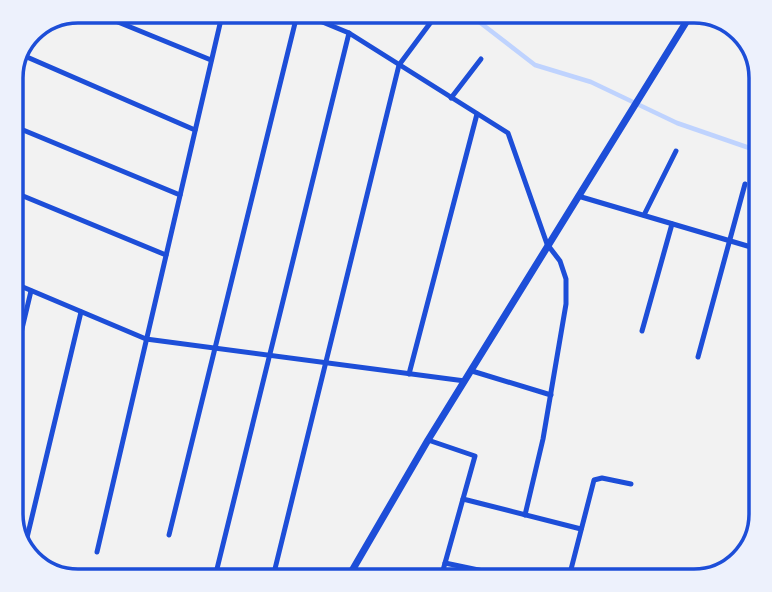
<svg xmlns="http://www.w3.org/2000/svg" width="772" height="592" viewBox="0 0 772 592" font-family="'Titillium Web',sans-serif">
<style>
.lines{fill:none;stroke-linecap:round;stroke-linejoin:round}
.stream{stroke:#bfd3fe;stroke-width:4.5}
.minor{stroke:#1d4ed8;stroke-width:5}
.tertiary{stroke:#1d4ed8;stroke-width:7}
.rim{fill:none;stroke:#1d4ed8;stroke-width:3.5}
</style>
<rect width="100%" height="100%" fill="#f2f2f2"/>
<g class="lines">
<!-- stream -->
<polyline class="stream" points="446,11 478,21 535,65 591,82 677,123 761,152"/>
<!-- minor -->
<g class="minor">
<polyline points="91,11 211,60"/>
<polyline points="296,11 349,33"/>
<polyline points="20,54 195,130"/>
<polyline points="451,98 481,59"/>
<polyline points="11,125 180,195"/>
<polyline points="11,191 166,255"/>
<polyline points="578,196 761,250"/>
<polyline points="644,215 676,151"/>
<polyline points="11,282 146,339 465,381"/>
<polyline points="642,331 672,224"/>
<polyline points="698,357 745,184"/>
<polyline points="472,371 551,395"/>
<polyline points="409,374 477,114"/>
<polyline points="11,375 31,291"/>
<polyline points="428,440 475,456 440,581"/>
<polyline points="463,499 581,529"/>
<polyline points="169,535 298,11"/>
<polyline points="25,546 81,312"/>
<polyline points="97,552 223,11"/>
<polyline points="445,563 531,581"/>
<polyline points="61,576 103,581"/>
<polyline points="214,581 349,33 508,133 547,244 560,261 566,279 566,304 543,439 525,515"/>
<polyline points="272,581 399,65 431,22"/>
<polyline points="568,581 594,480 602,478 631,484"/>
</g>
<!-- tertiary -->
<polyline class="tertiary" points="346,581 428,440 693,11"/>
</g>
<!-- crop -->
<path d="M0 0H772V592H0ZM78 23H694A55 55 0 0 1 749 78V514A55 55 0 0 1 694 569H78A55 55 0 0 1 23 514V78A55 55 0 0 1 78 23Z" fill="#edf1fc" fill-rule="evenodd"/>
<path class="rim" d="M78 23H694A55 55 0 0 1 749 78V514A55 55 0 0 1 694 569H78A55 55 0 0 1 23 514V78A55 55 0 0 1 78 23Z"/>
</svg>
